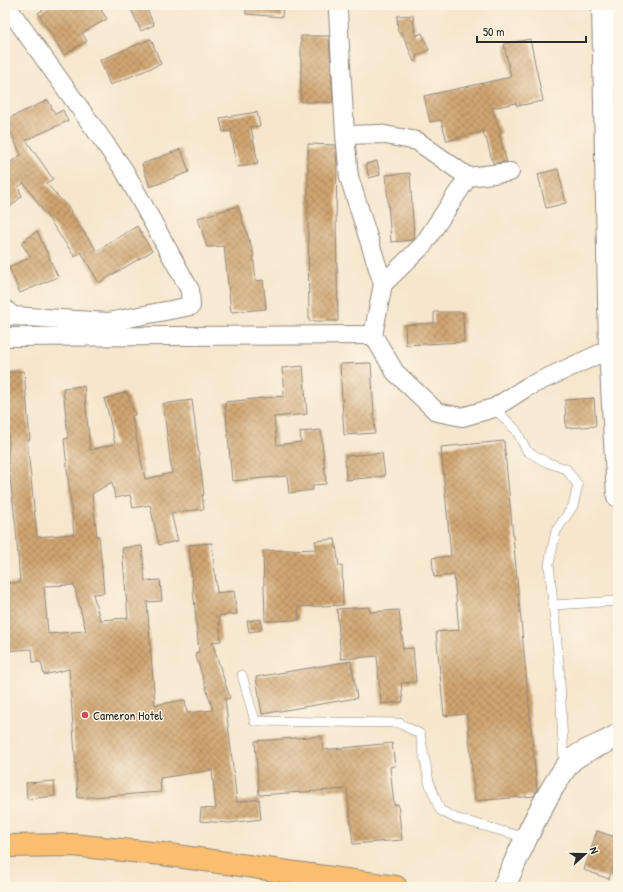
<svg xmlns="http://www.w3.org/2000/svg" width="623" height="892" viewBox="0 0 623 892" font-family="'Patrick Hand',sans-serif">
<style>
.building{fill:url(#building-cross-hatch);fill-rule:evenodd}
.lines{fill:none;stroke-linecap:round;stroke-linejoin:round}
.service-casing{stroke:#90887c;stroke-width:10}
.minor-casing{stroke:#90887c;stroke-width:20}
.tertiary-casing{stroke:#90887c;stroke-width:24}
.primary-casing{stroke:#90887c;stroke-width:24}
.service{stroke:#fff;stroke-width:9}
.minor{stroke:#fff;stroke-width:18}
.tertiary{stroke:#fff;stroke-width:22}
.primary{stroke:#fbbe6e;stroke-width:22}
.poi-dot{fill:#d1495b;stroke:#fcf5e5;stroke-width:1.5}
.labels{text-anchor:middle;stroke-width:3;stroke-linejoin:round;paint-order:stroke}
.poi-label{font-size:13px;fill:#2b2b2b;stroke:#fcf5e5;text-anchor:start}
</style>
<defs>
<pattern id="building-cross-hatch" width="8" height="8" patternUnits="userSpaceOnUse"><rect width="8" height="8" fill="#d0a571"/><path d="M0 0l8 8M0 8l8-8" fill="none" stroke="#a9875d"/></pattern>
</defs>
<rect width="100%" height="100%" fill="#fcf5e5"/>
<filter id="ink" filterUnits="userSpaceOnUse"><feTurbulence type="fractalNoise" baseFrequency=".025" numOctaves="2"/><feDisplacementMap in="SourceGraphic" scale="8" xChannelSelector="R" yChannelSelector="G"/><feConvolveMatrix kernelMatrix="1 2 1 2 8 2 1 2 1" color-interpolation-filters="sRGB"/></filter>
<filter id="wash" filterUnits="userSpaceOnUse"><feTurbulence type="fractalNoise" baseFrequency=".012" numOctaves="4" result="noise"/><feDisplacementMap in="SourceGraphic" scale="16" xChannelSelector="R" yChannelSelector="G"/><feGaussianBlur stdDeviation="0.9" result="paint"/><feColorMatrix in="noise" values="0 0 0 0 0 0 0 0 0 0 0 0 0 0 0 0 0 1.4 0 .05"/><feComposite in="paint" operator="in"/></filter>
<g filter="url(#wash)">
<rect width="100%" height="100%" fill="#f6e6cd"/>
<g id="blocks">
<!-- building -->
<g class="building">
<polygon points="51,5 98,5 107,19 82,33 87,41 64,55 38,13"/>
<polygon points="129,5 145,5 154,25 141,31"/>
<polygon points="246,5 283,5 282,17 246,14"/>
<polygon points="413,15 415,36 422,33 429,50 416,56 416,61 414,62 402,32 398,32 397,16"/>
<polygon points="301,36 329,36 333,102 301,102"/>
<polygon points="151,39 161,64 110,85 100,60"/>
<polygon points="530,39 543,101 517,106 516,103 492,108 501,133 499,134 507,162 493,163 486,138 485,138 483,131 447,141 441,120 430,122 424,96 511,77 504,44"/>
<polygon points="48,100 55,114 63,110 68,121 26,140 53,179 46,183 71,211 70,212 97,251 137,226 152,251 99,283 81,252 75,257 24,183 18,187 22,196 5,212 5,166 21,155 5,120"/>
<polygon points="257,112 260,126 251,127 258,164 237,167 231,131 223,132 220,118"/>
<polygon points="308,144 335,145 337,164 336,222 338,321 309,321 308,222"/>
<polygon points="181,149 189,172 150,187 142,164"/>
<polygon points="377,161 380,175 369,178 366,164"/>
<polygon points="558,169 566,203 546,208 538,174"/>
<polygon points="410,173 414,239 413,240 391,242 386,175"/>
<polygon points="238,206 253,252 256,281 263,280 266,309 231,312 224,246 207,247 198,218"/>
<polygon points="37,231 58,277 20,293 9,267 31,257 21,243"/>
<polygon points="434,312 463,312 464,342 406,345 405,325 434,323"/>
<polygon points="371,363 375,433 344,435 340,364"/>
<polygon points="303,366 307,414 274,417 277,445 301,442 300,432 321,430 326,484 313,485 313,490 289,493 287,476 232,481 225,402 284,396 282,368"/>
<path d="M24,371L30,440H27L37,537L74,534L64,439L68,438L63,388L84,386L90,450L115,444L108,412L104,399L127,392L135,415L132,416L145,479L172,473L163,404L192,400L204,495H202L204,509L171,513L178,541L159,545L150,505L133,508L130,495L115,498L112,482L92,494L97,536H99L104,593L93,594L100,620L128,618L122,548L142,546L145,581L160,580L162,601L147,602L155,705L185,700L187,713L213,710L195,653L199,652L189,545L212,543L217,593L234,591L237,614L219,616L221,641L212,642L230,698L225,699L237,802L259,799L261,819L229,823L200,821L201,808L216,809L212,770L160,778L161,792L78,798L69,669L44,675L41,662H33L32,649L5,651V583H20L16,528L8,461L9,442L5,392V373ZM74,585L86,631L48,634L44,586Z"/>
<polygon points="594,398 596,426 566,428 565,400"/>
<polygon points="504,441 537,790 534,796 475,801 467,714 444,716 436,632 459,630 454,575 434,577 432,558 451,556 441,447"/>
<polygon points="382,453 385,476 346,480 345,456"/>
<polygon points="335,539 339,566 342,566 343,605 298,607 299,620 265,621 263,551 317,549 315,541"/>
<polygon points="369,607 370,612 399,610 403,649 413,648 416,682 401,683 403,702 381,704 377,656 341,659 337,609"/>
<polygon points="261,619 262,630 249,632 247,621"/>
<polygon points="351,661 357,698 262,714 256,677"/>
<polygon points="322,736 323,750 392,743 395,766 390,767 394,805 398,804 402,840 353,844 347,789 259,795 255,741"/>
<polygon points="54,781 55,796 27,799 26,783"/>
<polygon points="597,831 618,838 618,854 609,879 584,870"/>
</g>
</g>
</g>
<g filter="url(#ink)">
<use href="#blocks" fill-opacity="0" stroke="#90887c" stroke-width="1"/>
<g class="lines">
<defs>
<g id="service">
<polyline points="494,408 516,430 527,451 546,462 566,469 578,485 573,506 556,531 549,564 559,663 564,765"/>
<polyline points="553,605 618,601"/>
<polyline points="242,675 255,721"/>
<polyline points="254,721 399,723 420,734 429,782 440,810 455,818 527,838"/>
</g>
<g id="minor">
<polyline points="338,11 345,135 349,177 383,284 373,335 395,372 437,412 462,417 494,408 527,387 610,349"/>
<polyline points="345,135 380,134 417,141 468,177 510,172"/>
<polyline points="383,284 423,245 468,177"/>
<polyline points="5,309 13,316 108,322 191,306 190,290 124,170 6,5"/>
<polyline points="5,337 373,335"/>
</g>
<g id="tertiary">
<polyline points="603,5 610,349 618,496"/>
<path d="M504,887C519,853 534,819 553,787C559,778 564,768 572,760C586,748 604,745 618,735"/>
</g>
<polyline id="primary" points="5,846 72,845 162,854 396,887"/>
</defs>
<!-- service casing -->
<use href="#service" class="service-casing"/>
<!-- minor casing -->
<use href="#minor" class="minor-casing"/>
<!-- tertiary casing -->
<use href="#tertiary" class="tertiary-casing"/>
<!-- primary casing -->
<use href="#primary" class="primary-casing"/>
<!-- service -->
<use href="#service" class="service"/>
<!-- minor -->
<use href="#minor" class="minor"/>
<!-- tertiary -->
<use href="#tertiary" class="tertiary"/>
<!-- primary -->
<use href="#primary" class="primary"/>
</g>
</g>
<!-- markers -->
<circle class="poi-dot" cx="85" cy="715" r="4"/>
<g class="labels">
<!-- poi labels -->
<g class="poi-label">
<text x="93" y="720">Cameron Hotel</text>
</g>
</g>
<!-- margin -->
<rect width="623" height="892" fill="none" stroke="#fcf5e5" stroke-width="20"/>
<!-- north arrow -->
<g transform="translate(585 854) rotate(69)" stroke="#fcf5e5" stroke-width="3" paint-order="stroke">
<path d="M0-3L7 15L0 10L-7 15Z" fill="#2b2b2b"/>
<text y="-6" font-size="11" font-weight="bold" text-anchor="middle" fill="#2b2b2b">N</text>
</g>
<!-- scale -->
<path d="M477 36v6h109v-6" fill="none" stroke="#2b2b2b" stroke-width="2"/>
<text x="483" y="36" font-size="12" fill="#2b2b2b" stroke="#fcf5e5" stroke-width="3" paint-order="stroke">50 m</text>
</svg>
